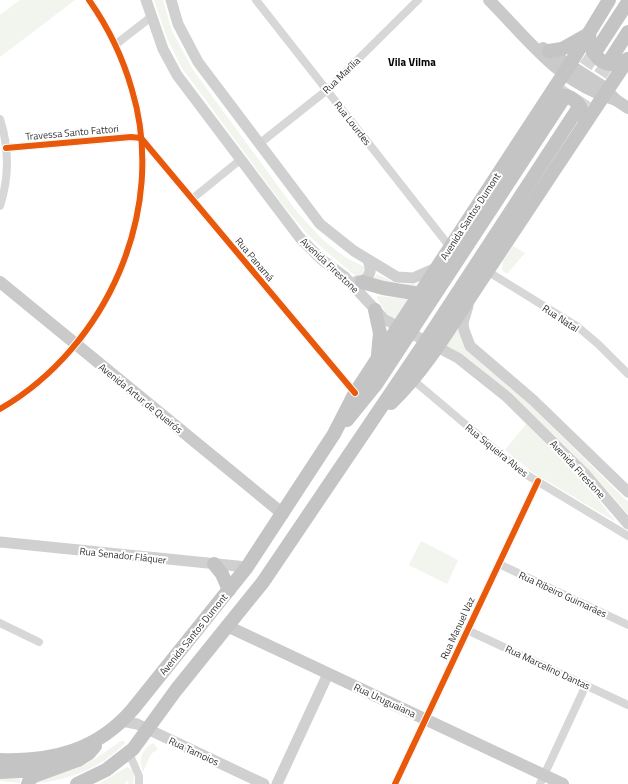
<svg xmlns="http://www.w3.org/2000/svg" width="628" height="784" viewBox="0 0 628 784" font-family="'Titillium Web',sans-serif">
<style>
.green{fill:#f1f5ed}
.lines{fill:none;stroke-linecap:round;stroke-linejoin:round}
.highway-tunnel{stroke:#d6d6d6;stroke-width:14;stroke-dasharray:14 7;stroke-linecap:butt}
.street{stroke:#d7d7d7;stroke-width:8}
.secondary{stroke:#d0d0d0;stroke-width:11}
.primary{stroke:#cacaca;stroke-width:12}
.highway{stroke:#c4c4c4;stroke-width:14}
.cycleway-casing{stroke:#fff;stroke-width:8}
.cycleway{stroke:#e8590c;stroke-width:6}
.labels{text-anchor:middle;stroke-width:4;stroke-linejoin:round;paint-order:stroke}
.street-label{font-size:10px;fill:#333;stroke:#fff}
.neighbourhood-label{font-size:11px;font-weight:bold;fill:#000;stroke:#fff}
</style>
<rect width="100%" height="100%" fill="#fff"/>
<!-- green -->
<g class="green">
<polygon points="20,0 75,0 0,57 0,15"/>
<polygon points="154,0 163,0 172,31 193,70 297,212 323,240 345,257 366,268 365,275 357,276 352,273 327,252 308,235 283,205 182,68 167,38"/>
<polygon points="513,246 525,253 507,274 502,270 503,261"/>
<polygon points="377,274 398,284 415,284 417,287 376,281 374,278"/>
<polygon points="378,296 407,299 408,301 396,319 386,313 377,298"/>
<path d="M458,327L464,346L528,403L628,502V514C587,465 542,421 492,379C478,367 463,352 446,346Z"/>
<polygon points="526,424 585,483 616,522 532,472 505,450"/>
<polygon points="421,541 458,560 447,584 409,565"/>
<path d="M121,741H124L125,743C102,767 69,781 36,783C47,774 59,775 72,770C90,764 105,752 121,741Z"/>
<path d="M153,743L158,749L151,754L143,772C138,759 141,751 153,743Z"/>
<path d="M127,767C134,769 135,778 133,784H129L127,780L125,784H99Z"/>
<polygon points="0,778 20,779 20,783 0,781"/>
</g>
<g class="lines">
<!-- highway-tunnel -->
<g class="highway-tunnel">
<polyline points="562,101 596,51"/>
<polyline points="577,110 610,60"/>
</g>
<!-- street -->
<g class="street">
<polyline points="256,0 450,247"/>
<polyline points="115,45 151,17"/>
<path d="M0,119C9,147 9,178 0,206"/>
<polyline points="259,144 327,90 418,0"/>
<polyline points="6,148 131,137 141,138 355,393"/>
<polyline points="192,199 240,160"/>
<polyline points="487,271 578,327 598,344 628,374"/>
<polyline points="413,380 522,472 628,536"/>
<path d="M0,409C107,347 168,210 132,90C123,58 108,27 89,0"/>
<polyline points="499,564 628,625"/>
<polyline points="0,623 39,642"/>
<polyline points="467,630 628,705"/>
<polyline points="129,753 139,776 139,784"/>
<polyline points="395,784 538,481"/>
<polyline points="540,784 586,685"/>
</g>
<!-- secondary -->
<g class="secondary">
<polyline points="146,0 163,49 177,75 300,238 321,259 345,277 384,319 458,358 507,397 586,475 628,524"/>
<polyline points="171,0 178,24 198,62 320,224 354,251 397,277 413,278 436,268"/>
<path d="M357,281L362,282C371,275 372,271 368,260"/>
<polyline points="468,306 463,323 464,330 470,346 533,400 628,492"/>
<polyline points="0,542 247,567"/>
<polyline points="122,721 137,724 264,784"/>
<polyline points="277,784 328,674"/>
</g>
<!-- primary -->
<g class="primary">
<path d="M489,0C529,40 559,84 616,100"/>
<polyline points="543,48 601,85 616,100 628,108"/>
<polyline points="0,282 283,514"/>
<polyline points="227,626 563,784"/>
</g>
<!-- highway -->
<g class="highway">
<path d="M589,33C589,56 606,73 628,59"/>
<polyline points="549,51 562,49 585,36"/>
<polyline points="596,51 628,2"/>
<polyline points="610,60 628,32"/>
<path d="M553,97C568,92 581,101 583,117"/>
<polyline points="362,282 383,288 426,295"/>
<polyline points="375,310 380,333 378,355"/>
<path d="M391,403C429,366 453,322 482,279C531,206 579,132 628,59"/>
<polyline points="347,420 377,383 562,101"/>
<polyline points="214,564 222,574 229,590"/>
<path d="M0,760C53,762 98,750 133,709L247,567L334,434L355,393L570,64L609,0"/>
<polyline points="0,772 42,770"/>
<polyline points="28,784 30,779 34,776 78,760 89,753 95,746"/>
<polyline points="77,784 106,770 133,749 176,690 263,582 426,341 577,110"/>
</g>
<defs>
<g id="cycleway">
<polyline points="6,148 131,137 141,138 355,393"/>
<path d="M0,409C107,347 168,210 132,90C123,58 108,27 89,0"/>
<polyline points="395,784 538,481"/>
</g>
</defs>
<!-- cycleway casing -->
<use href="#cycleway" class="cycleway-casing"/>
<!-- cycleway -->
<use href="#cycleway" class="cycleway"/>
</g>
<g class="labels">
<!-- street labels -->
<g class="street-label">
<text transform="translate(341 75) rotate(-44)" y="4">Rua Marília</text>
<text transform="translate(353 123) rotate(52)" y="4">Rua Lourdes</text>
<text transform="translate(72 132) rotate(-5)" y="4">Travessa Santo Fattori</text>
<text transform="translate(470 216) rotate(-57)" y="4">Avenida Santos Dumont</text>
<text transform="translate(255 259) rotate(50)" y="4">Rua Panamá</text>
<text transform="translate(330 265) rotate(43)" y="4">Avenida Firestone</text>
<text transform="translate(561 318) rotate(33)" y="4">Rua Natal</text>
<text transform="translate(141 398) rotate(39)" y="4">Avenida Artur de Queirós</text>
<text transform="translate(497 450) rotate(39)" y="4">Rua Siqueira Alves</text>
<text transform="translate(578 469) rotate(47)" y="4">Avenida Firestone</text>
<text transform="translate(123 555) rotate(6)" y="4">Rua Senador Fláquer</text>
<text transform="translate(563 594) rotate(25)" y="4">Rua Ribeiro Guimarães</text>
<text transform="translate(457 628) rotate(-65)" y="4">Rua Manuel Vaz</text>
<text transform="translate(193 634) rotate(-51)" y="4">Avenida Santos Dumont</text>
<text transform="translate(548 667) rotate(25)" y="4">Rua Marcelino Dantas</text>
<text transform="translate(385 700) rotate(25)" y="4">Rua Uruguaiana</text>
<text transform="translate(194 751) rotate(25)" y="4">Rua Tamoios</text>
</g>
<!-- neighbourhood labels -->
<g class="neighbourhood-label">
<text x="412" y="66">Vila Vilma</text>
</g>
</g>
</svg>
